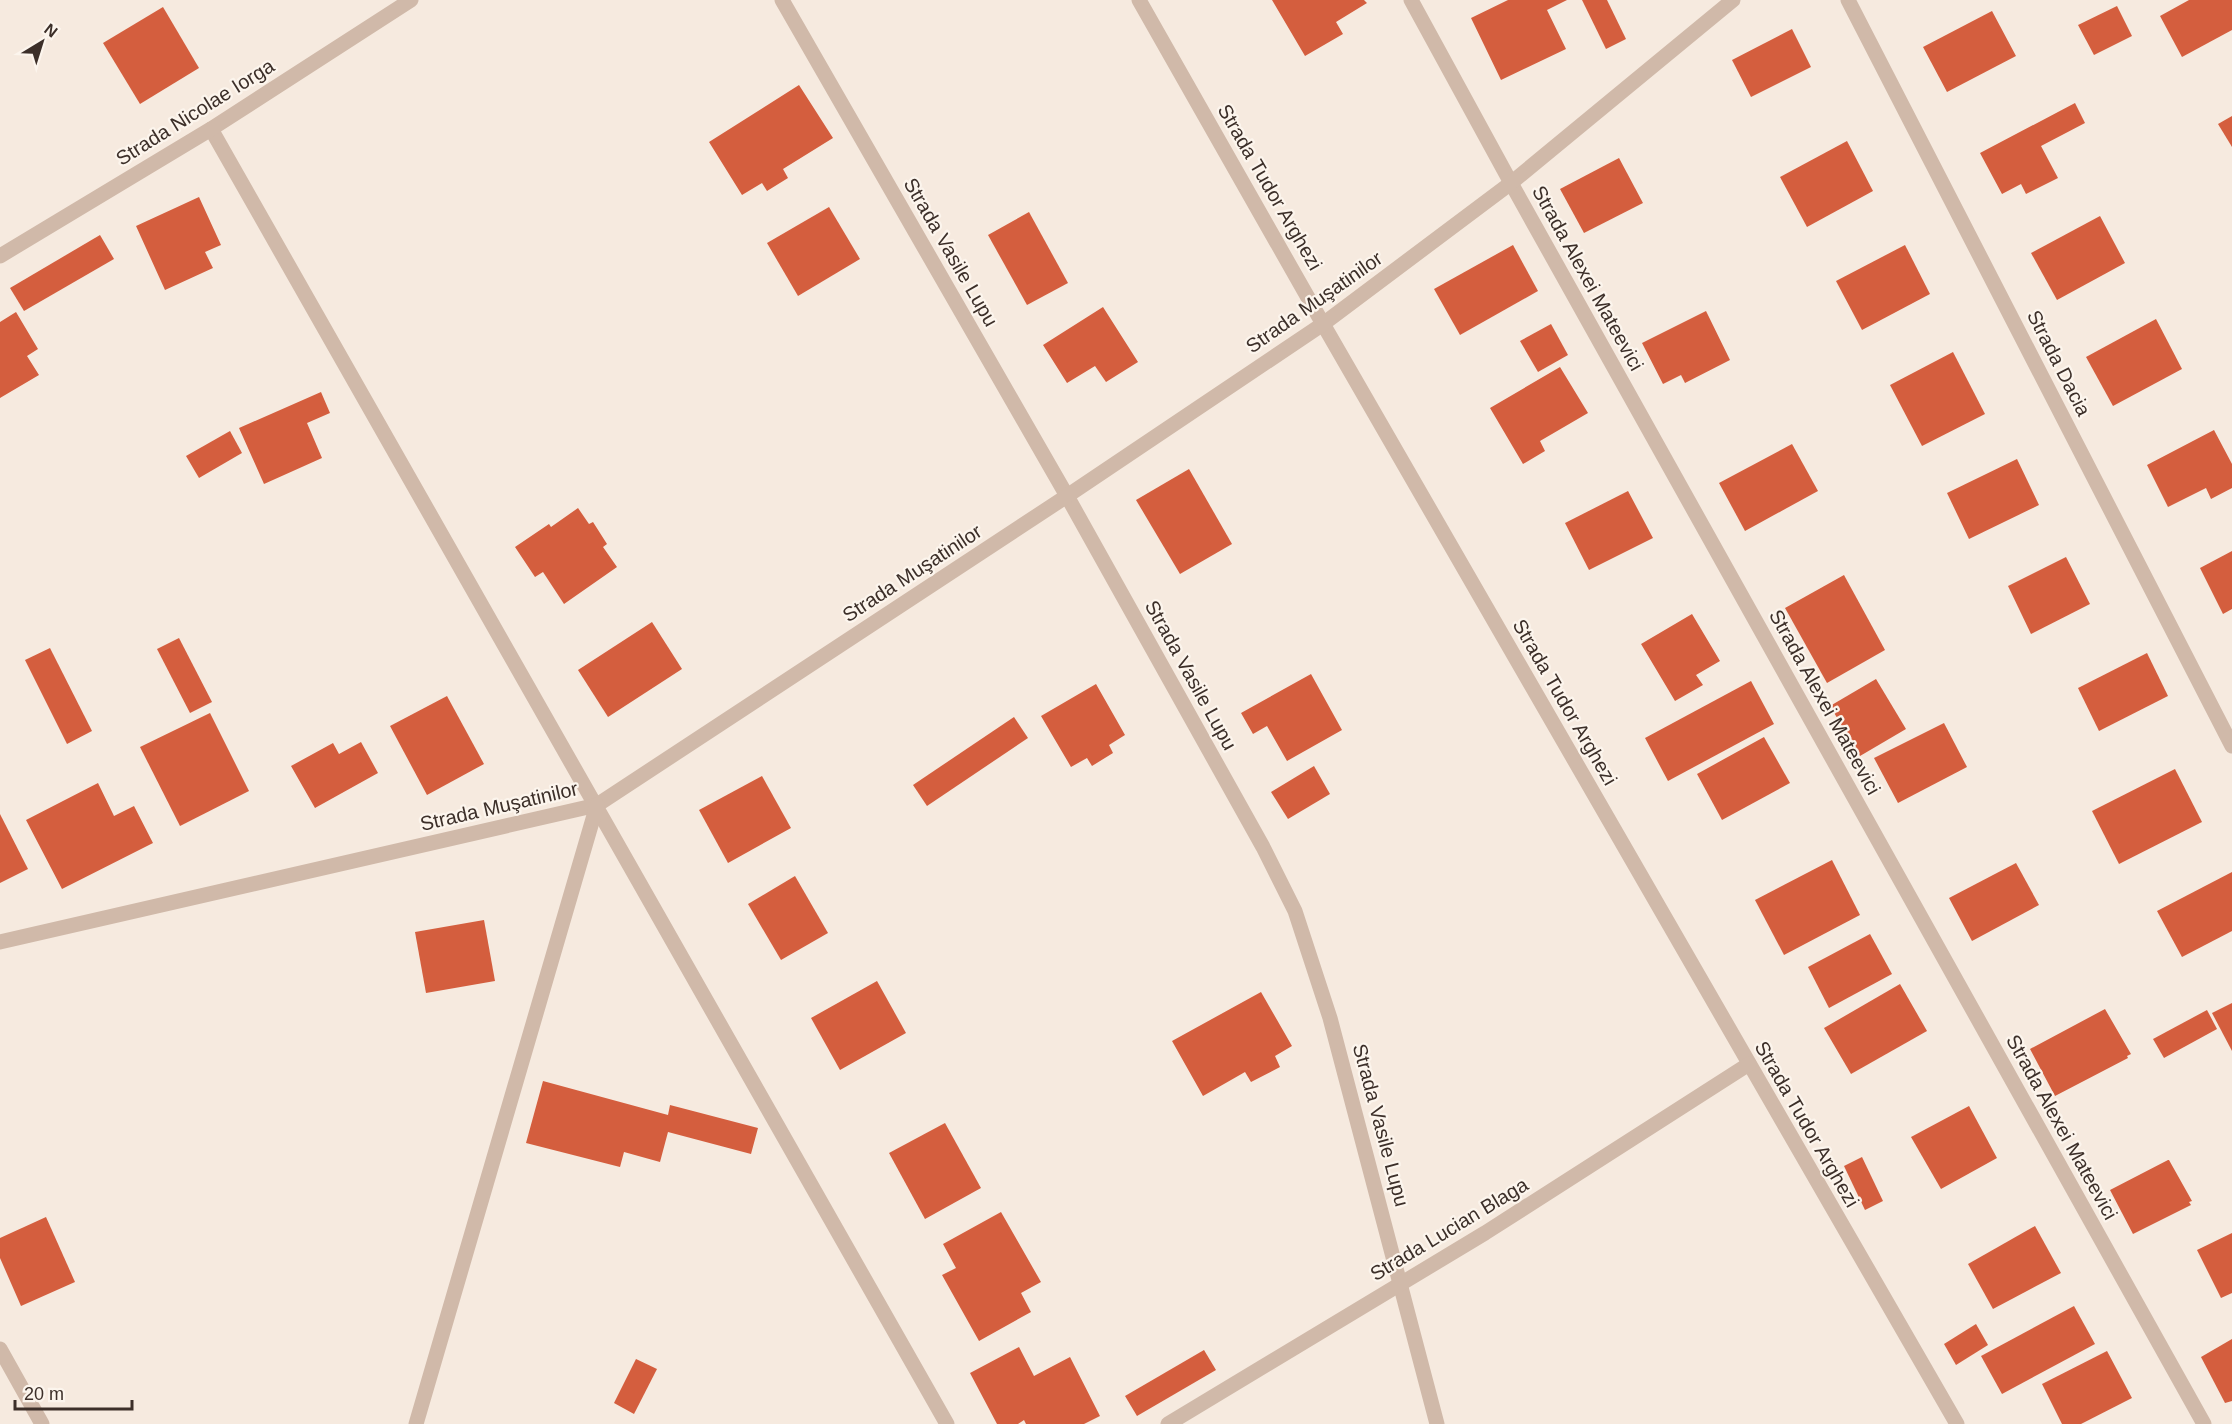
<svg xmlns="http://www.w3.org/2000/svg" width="2232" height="1424" viewBox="0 0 2232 1424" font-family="Helvetica,sans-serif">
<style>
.building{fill:#d45e3e}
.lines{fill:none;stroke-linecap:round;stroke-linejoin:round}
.street{stroke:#d0b9a9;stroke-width:15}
.labels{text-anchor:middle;stroke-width:4.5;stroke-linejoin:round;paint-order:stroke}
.street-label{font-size:20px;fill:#3c2f29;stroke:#fcf5ed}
</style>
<rect width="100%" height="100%" fill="#f6eadf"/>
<!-- building -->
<g class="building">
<polygon points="1272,0 1364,0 1367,3 1336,22 1343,34 1305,56"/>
<polygon points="1508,0 1567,0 1547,10 1566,49 1501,80 1471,18"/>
<polygon points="1582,0 1607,0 1626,39 1606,49"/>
<polygon points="2189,0 2232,0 2232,30 2182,57 2160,16"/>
<polygon points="2117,6 2132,36 2094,55 2078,25"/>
<polygon points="163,7 199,68 140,104 103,43"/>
<polygon points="1992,11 2016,56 1947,92 1923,47"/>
<polygon points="1792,29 1811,67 1751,97 1732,60"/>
<polygon points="799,85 833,138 783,169 788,178 767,191 762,183 742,195 709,142"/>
<polygon points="2075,103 2085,123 2041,146 2058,178 2026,194 2021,184 2002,194 1980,153"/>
<polygon points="2232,116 2232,147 2218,124"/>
<polygon points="1847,141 1873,191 1807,227 1780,177"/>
<polygon points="1619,158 1643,203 1584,233 1560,189"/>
<polygon points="199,197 221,245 205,252 213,268 165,290 136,226"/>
<polygon points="829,207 860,259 798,296 767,243"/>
<polygon points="1029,212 1068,283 1027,305 988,235"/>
<polygon points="2100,216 2125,263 2057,300 2031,253"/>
<polygon points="100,235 114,259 24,311 10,288"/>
<polygon points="1513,245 1538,291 1460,335 1434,289"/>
<polygon points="1905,245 1930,294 1862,330 1836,281"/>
<polygon points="1103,307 1138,362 1106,382 1095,366 1067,383 1043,345"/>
<polygon points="1706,311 1730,360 1685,383 1681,375 1663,384 1642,343"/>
<polygon points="16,312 38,349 27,356 39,375 0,398 0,322"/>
<polygon points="2156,319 2182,369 2113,406 2086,357"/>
<polygon points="1551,324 1568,355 1538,372 1520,341"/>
<polygon points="1953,352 1985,414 1922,446 1890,385"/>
<polygon points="1560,367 1588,413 1540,441 1545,451 1523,464 1490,408"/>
<polygon points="321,392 330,413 307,423 322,458 264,484 239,428"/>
<polygon points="2214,430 2232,464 2232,488 2211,499 2206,488 2168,507 2147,465"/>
<polygon points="230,431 242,453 199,478 186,456"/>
<polygon points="1792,444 1818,491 1745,531 1719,483"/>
<polygon points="2017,459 2039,505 1969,539 1947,493"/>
<polygon points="1189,469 1232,544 1180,574 1136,500"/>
<polygon points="1628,491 1653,538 1589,570 1565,523"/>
<polygon points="578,508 589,524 593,522 607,544 603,547 617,567 564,604 543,572 535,577 515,547 549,524 551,527"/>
<polygon points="2232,551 2232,609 2223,614 2200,568"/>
<polygon points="2066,557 2090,604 2031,634 2008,586"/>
<polygon points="1844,575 1885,650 1827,683 1785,608"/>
<polygon points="1692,614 1720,661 1696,675 1703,685 1675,701 1641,644"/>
<polygon points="652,622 682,669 608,717 578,670"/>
<polygon points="179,638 212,702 190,713 157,649"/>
<polygon points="50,648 92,731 67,744 25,660"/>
<polygon points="2147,653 2168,696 2099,731 2078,688"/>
<polygon points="1311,674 1342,730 1287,761 1267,726 1253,734 1241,713"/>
<polygon points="1876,679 1906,729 1860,756 1830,706"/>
<polygon points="1751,681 1774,724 1668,781 1645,738"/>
<polygon points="1096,684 1125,735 1109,745 1113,753 1092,766 1087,758 1071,767 1041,716"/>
<polygon points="447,696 484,764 427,795 390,726"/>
<polygon points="210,713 249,791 180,826 140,747"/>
<polygon points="1014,717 1028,738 927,806 913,785"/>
<polygon points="1944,723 1967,767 1898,803 1874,758"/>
<polygon points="1764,737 1790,783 1722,820 1697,774"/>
<polygon points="361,742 378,773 315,808 291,766 333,743 339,754"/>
<polygon points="1314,766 1330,794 1288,819 1271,792"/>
<polygon points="2175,769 2202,822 2119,864 2092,811"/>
<polygon points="762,776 791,828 728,863 699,810"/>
<polygon points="98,783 114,816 134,806 153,843 62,889 26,820"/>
<polygon points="0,814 28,869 0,883"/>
<polygon points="1832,860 1860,915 1784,955 1755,900"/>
<polygon points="2016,863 2039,905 1972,941 1949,898"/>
<polygon points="2232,872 2232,931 2182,957 2157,911"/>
<polygon points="795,876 828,933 781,960 748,904"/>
<polygon points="484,920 495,981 426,993 415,932"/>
<polygon points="1870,934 1892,974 1829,1008 1808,967"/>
<polygon points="877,981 906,1033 840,1070 811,1018"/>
<polygon points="1900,984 1927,1031 1851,1074 1824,1028"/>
<polygon points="1261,992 1292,1046 1275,1056 1280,1067 1251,1082 1245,1072 1203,1096 1172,1041"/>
<polygon points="2232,1003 2232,1051 2212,1013"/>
<polygon points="2105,1009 2131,1054 2127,1056 2128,1058 2055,1096 2030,1049"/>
<polygon points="2207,1010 2217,1029 2164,1058 2153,1039"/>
<polygon points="543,1081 668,1115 670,1105 758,1128 751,1154 668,1132 660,1162 624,1152 620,1167 526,1143"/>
<polygon points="1969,1106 1997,1158 1941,1189 1911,1137"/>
<polygon points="945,1123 981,1188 925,1219 889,1153"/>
<polygon points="1862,1157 1883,1201 1865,1210 1844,1166"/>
<polygon points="2168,1160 2169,1160 2192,1201 2189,1202 2191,1205 2133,1234 2110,1190"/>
<polygon points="1001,1212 1041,1282 1021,1293 1031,1312 979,1341 942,1275 956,1268 943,1244"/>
<polygon points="46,1217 75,1282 21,1306 0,1258 0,1238"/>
<polygon points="2035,1226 2061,1273 1993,1309 1968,1264"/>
<polygon points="2232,1233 2232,1293 2221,1298 2197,1250"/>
<polygon points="2074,1306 2095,1344 2002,1394 1981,1356"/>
<polygon points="1976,1324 1988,1345 1956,1365 1944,1344"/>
<polygon points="2232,1339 2232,1401 2225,1403 2201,1357"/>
<polygon points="1019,1347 1034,1376 1070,1357 1100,1416 1084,1424 1026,1424 1024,1420 1018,1424 997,1424 970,1373"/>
<polygon points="1204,1350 1216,1370 1137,1416 1125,1396"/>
<polygon points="2107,1351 2132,1398 2081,1424 2062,1424 2042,1384"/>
<polygon points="636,1359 657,1369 634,1414 614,1403"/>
</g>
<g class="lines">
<!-- street -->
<g class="street">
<polyline points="782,0 1067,496 1263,847 1295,911 1330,1018 1437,1424"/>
<polyline points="1139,0 1323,324 1957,1424"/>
<polyline points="1411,0 1511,183 2204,1424"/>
<polyline points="1848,0 2232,746"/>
<polyline points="211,129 947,1424"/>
<polyline points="0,256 211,129 411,0"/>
<polyline points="0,942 597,805 1067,496 1323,324 1511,183 1733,0"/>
<polyline points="0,1349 42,1424"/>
<polyline points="416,1424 597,805"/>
<polyline points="1168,1424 1485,1233 1749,1064"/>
</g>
</g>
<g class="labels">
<!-- street labels -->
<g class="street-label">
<text transform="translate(195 112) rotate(-32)" y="7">Strada Nicolae Iorga</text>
<text transform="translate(1270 187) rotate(60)" y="7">Strada Tudor Arghezi</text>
<text transform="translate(951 252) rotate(60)" y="7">Strada Vasile Lupu</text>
<text transform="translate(1588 278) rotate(61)" y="7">Strada Alexei Mateevici</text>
<text transform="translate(1314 302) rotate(-35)" y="7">Strada Muşatinilor</text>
<text transform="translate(2059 363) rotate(63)" y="7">Strada Dacia</text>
<text transform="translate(912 573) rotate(-33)" y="7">Strada Muşatinilor</text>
<text transform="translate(1191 675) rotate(61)" y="7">Strada Vasile Lupu</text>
<text transform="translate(1565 702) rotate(60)" y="7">Strada Tudor Arghezi</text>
<text transform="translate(1825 702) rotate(61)" y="7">Strada Alexei Mateevici</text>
<text transform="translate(499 806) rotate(-13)" y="7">Strada Muşatinilor</text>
<text transform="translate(1807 1124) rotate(60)" y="7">Strada Tudor Arghezi</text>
<text transform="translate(1381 1125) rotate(75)" y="7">Strada Vasile Lupu</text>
<text transform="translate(2062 1127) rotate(61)" y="7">Strada Alexei Mateevici</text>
<text transform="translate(1449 1229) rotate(-31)" y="7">Strada Lucian Blaga</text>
</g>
</g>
<!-- north arrow -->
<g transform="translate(42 42) rotate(38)" stroke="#fcf5ed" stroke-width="4.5" paint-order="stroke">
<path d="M0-4.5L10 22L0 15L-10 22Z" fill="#3c2f29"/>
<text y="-9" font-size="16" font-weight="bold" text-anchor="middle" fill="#3c2f29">N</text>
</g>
<!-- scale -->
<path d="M15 1400v9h117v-9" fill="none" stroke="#3c2f29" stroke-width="3"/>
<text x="24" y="1400" font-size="18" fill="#3c2f29" stroke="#fcf5ed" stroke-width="4.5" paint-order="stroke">20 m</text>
</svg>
